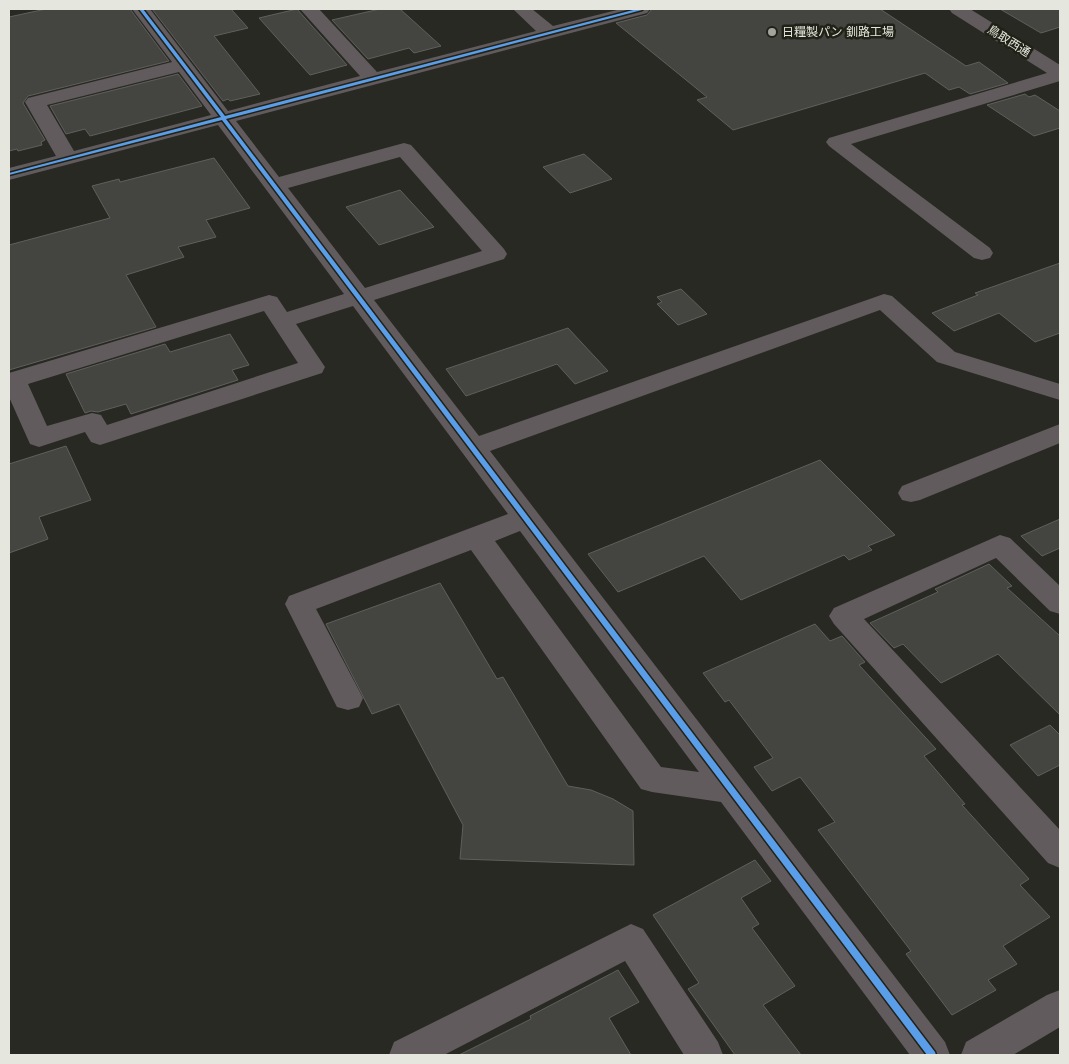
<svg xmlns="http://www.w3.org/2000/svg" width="1069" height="1064" viewBox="0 0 1069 1064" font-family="Arial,'Noto Sans JP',sans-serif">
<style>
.building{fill:#444540;stroke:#5f5f5b}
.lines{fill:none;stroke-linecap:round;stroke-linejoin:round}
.minor{fill:#625b5e;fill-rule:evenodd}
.cycleway-casing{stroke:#212217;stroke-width:3}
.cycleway{fill:#5a9eea;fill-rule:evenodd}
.poi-dot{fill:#a3a49d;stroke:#212217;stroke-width:2}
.labels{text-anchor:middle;stroke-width:5;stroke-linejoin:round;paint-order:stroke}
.far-poi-label{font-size:12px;fill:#e5e6de;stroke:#212217;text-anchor:start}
.far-street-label{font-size:12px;fill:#e5e6de;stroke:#212217}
</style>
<rect width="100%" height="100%" fill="#292924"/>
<!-- building -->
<g class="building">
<polygon points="46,9 130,9 169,61 28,96 23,103 45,140 41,142 42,145 18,151 17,149 9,151 9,17"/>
<polygon points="152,9 231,9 248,28 214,36 260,94 230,101 228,99 223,101"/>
<polygon points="297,9 312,26 347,65 310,75 259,18"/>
<polygon points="380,9 400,9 441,46 414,53 409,48 368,59 332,20"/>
<polygon points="652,9 880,9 966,66 979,62 1008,83 970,94 959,87 949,90 925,73 733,130 697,100 707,97 616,23 647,15"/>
<polygon points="1000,9 1060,9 1060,27 1041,33"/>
<polygon points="178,74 202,106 90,136 85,129 66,134 50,106"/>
<polygon points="1025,94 1029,97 1035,95 1060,111 1060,128 1034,136 987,105"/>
<polygon points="584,154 612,179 570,193 543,167"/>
<polygon points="214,158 250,208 206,220 216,237 178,247 184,257 126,275 156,327 9,370 9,245 110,218 92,186 119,179 120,182"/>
<polygon points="400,190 434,227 379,245 346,207"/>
<polygon points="1060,263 1060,333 1035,342 999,313 954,331 932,313 978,295 975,293"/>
<polygon points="681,289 707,314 678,325 657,304 662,302 657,297"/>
<polygon points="568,328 608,371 575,384 557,364 466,396 446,369"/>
<polygon points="230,334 249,365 232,370 238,380 131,414 126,404 98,412 91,411 85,413 66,374 165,344 170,352"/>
<polygon points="66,446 91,500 39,517 48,539 9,553 9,464"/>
<polygon points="820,460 895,535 868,546 872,550 849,560 844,555 741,600 704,556 618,592 588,554"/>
<polygon points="1060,519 1060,548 1042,556 1021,536"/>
<polygon points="989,564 1012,586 1007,588 1060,636 1060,715 998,654 941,683 903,644 894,648 870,623 938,592 935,589"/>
<polygon points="440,583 497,679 503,677 568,786 591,790 613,799 633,811 634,865 460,859 463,825 399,704 372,714 326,624"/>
<polygon points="815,624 830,641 842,636 865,662 859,665 936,749 924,756 965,804 962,805 1029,879 1020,885 1050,917 1003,946 1017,964 988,980 996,990 952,1015 906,954 911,951 818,830 835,822 800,777 772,791 754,767 773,758 729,700 725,702 703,673"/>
<polygon points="1050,725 1060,735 1060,765 1038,776 1010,745"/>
<polygon points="755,860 771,881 741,898 759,924 752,928 795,986 763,1005 801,1055 735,1055 688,989 699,983 653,915"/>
<polygon points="618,970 639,1002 609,1018 631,1055 459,1055 531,1019 530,1016"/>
</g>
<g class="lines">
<!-- minor -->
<g class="minor">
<path d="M132,9H150L228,111L360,76L300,9H319L377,72L536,31L513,9H532L553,26L621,9H650L647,13L236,121L279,177L404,143L411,145L504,249L507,254L504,259L374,300L479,436L884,294L892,296L955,352L1060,384V400L937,362L880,310L490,451L945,1042L950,1055H910L721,802L652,792L641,789L471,550L316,609L363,698L359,707L348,710L337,707L285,604L289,596L508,514L353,306L296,324L325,367L322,373L100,445L91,442L85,432L39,447L30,444L9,397V373L269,295L277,297L287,312L344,294L218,125L9,180V168L56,156L25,102L28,98L172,62ZM179,72L211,115L74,151L47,105ZM400,157L482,251L365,288L288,188ZM264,311L298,363L107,425L101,415L92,413L47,426L28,384ZM520,531L699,772L661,767L495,541Z"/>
<polygon points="949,9 970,9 1060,65 1060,81 851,144 990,248 993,253 990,258 982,260 974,258 829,146 826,142 829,138 1047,73 952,13"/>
<polygon points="1060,424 1060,443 920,500 911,502 902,500 898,493 902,486"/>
<polygon points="1000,535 1010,538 1060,586 1060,614 1050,611 996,558 864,619 1060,830 1060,868 1048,863 834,624 829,616 834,608"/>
<polygon points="631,924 643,929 718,1042 723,1055 684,1055 625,961 444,1055 389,1055 394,1042"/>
<polygon points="1060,990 1060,1027 1013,1055 961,1055 966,1042 1047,995"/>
</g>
<defs>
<polygon id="cycleway" points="139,9 143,9 225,116 637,9 643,9 642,10 226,119 935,1052 936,1055 927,1055 222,120 9,175 9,173 221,117"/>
</defs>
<!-- cycleway casing -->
<use href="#cycleway" class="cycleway-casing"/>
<!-- cycleway -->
<use href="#cycleway" class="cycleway"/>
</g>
<!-- markers -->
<circle class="poi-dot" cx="772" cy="32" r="5"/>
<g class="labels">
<!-- far-poi labels -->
<g class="far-poi-label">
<text x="782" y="36">日糧製パン 釧路工場</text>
</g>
<!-- far-street labels -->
<g class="far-street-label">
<text transform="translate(1009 41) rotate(32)" y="4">鳥取西通</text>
</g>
</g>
<!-- border -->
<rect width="1069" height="1064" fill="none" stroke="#e5e6de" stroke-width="20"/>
</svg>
